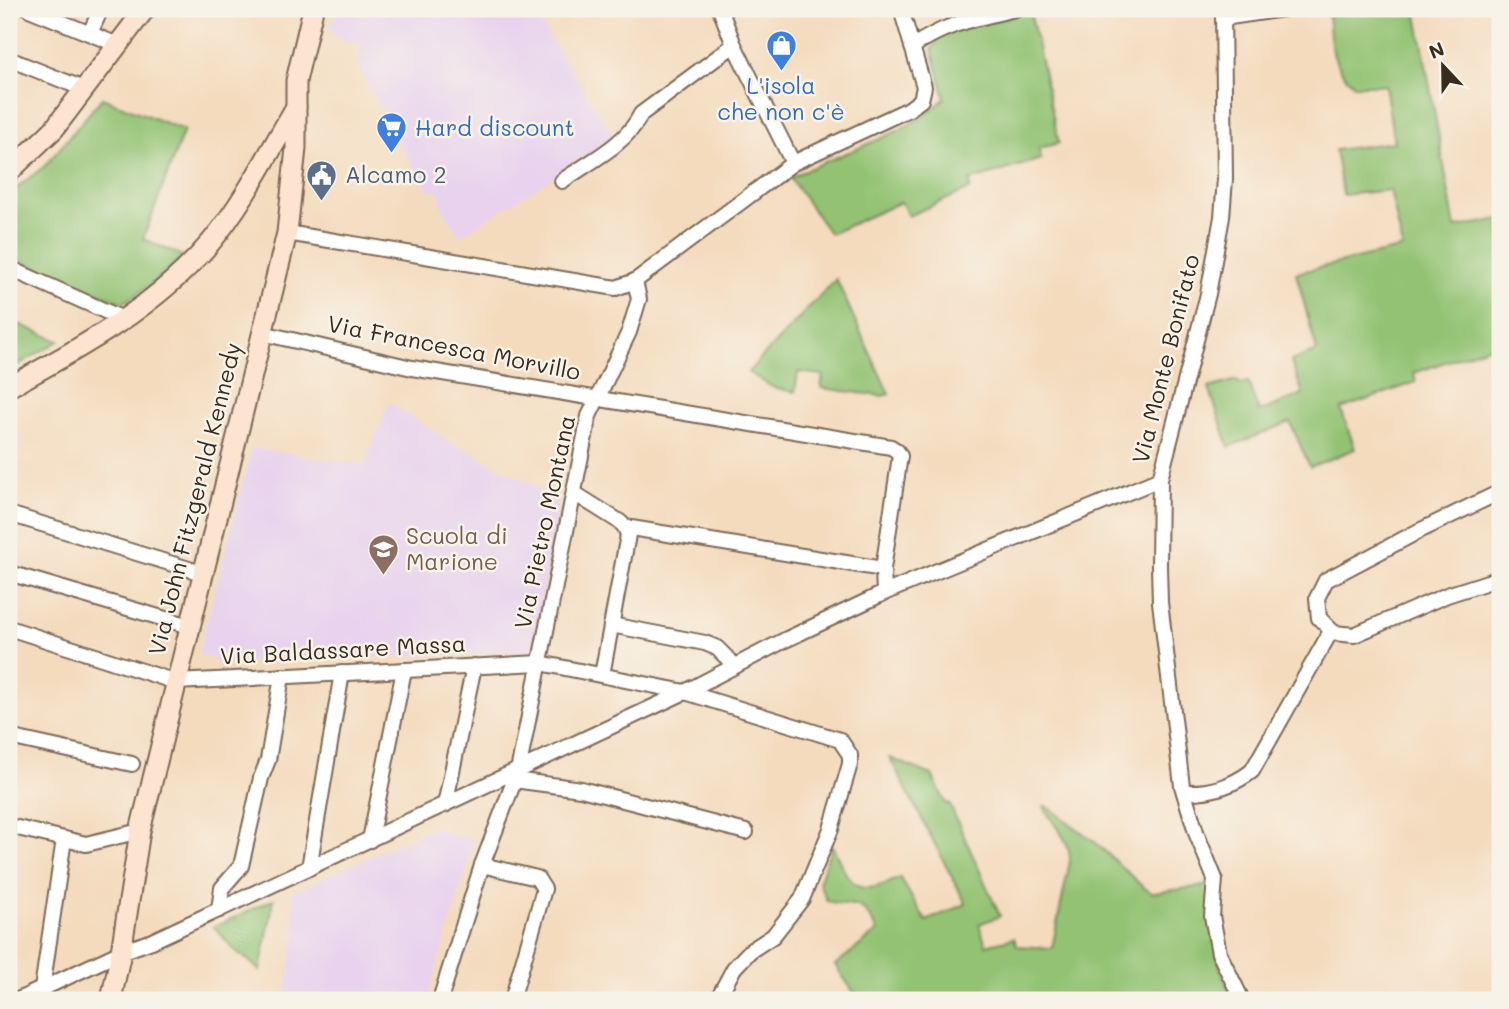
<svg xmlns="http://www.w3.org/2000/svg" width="1509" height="1009" viewBox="0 0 1509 1009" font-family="Mali,sans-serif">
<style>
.built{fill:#e8d2ee}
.green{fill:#92c272;stroke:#667648;stroke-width:2}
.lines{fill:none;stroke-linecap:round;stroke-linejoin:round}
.street-casing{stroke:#7c6856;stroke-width:18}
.secondary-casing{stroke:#7c6856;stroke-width:23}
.street{stroke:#fff;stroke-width:14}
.secondary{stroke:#fde4d1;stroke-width:19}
.labels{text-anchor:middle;stroke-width:5;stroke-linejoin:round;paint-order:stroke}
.shop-label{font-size:23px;fill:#366cbe;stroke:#f7f3e8}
.service-label{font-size:23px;fill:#4e5e75;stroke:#f7f3e8;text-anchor:start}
.street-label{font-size:23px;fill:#3b2a1e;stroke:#f7f3e8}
.education-label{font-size:23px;fill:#785e54;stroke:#f7f3e8;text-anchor:start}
</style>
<rect width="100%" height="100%" fill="#f7f3e8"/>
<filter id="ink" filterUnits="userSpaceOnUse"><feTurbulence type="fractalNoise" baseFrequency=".0143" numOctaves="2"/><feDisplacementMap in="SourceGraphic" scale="14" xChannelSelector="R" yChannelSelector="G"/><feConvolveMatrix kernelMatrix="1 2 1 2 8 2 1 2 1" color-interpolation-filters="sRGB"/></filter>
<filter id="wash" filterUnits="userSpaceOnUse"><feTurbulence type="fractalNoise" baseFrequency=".00686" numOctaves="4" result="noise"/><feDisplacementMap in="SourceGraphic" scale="28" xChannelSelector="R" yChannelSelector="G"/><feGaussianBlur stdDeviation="1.57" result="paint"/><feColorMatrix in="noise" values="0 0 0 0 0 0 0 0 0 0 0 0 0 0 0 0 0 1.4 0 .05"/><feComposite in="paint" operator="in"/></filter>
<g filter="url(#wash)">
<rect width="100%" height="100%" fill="#f4dbbe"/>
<!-- built -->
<g class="built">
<polygon points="344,9 532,9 615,138 460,236 439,202 441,192 428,189 392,132 385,116 356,64 361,44 337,37 329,27 332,20"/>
<polygon points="389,403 449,441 559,499 535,652 215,663 215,658 198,655 252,448 364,465"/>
<polygon points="433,828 475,840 427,1000 284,1000 295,939 292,892"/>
</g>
<!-- green -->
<g class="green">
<path d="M1328,9H1416L1455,228L1500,219V380L1490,346L1414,373L1416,382L1341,409L1355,449L1310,467L1290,422L1229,447L1209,388L1237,380L1239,384L1248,382L1259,412L1303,394L1291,361L1317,351L1296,273L1403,248L1390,190L1343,195L1335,150L1394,142L1385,85H1354C1329,63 1330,40 1328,9Z"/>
<path d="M1030,11L1059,143L1039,148L1041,159L970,181V189L908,216L901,202L830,234L790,178C835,154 911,134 945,98L932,49L941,36L956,29Z"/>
<polygon points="102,98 184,130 143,239 183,256 150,286 123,303 9,256 9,194 46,165"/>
<polygon points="836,279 889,394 882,396 821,388 823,375 798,372 795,392 774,388 748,372"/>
<polygon points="9,320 59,341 9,370"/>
<path d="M890,758L932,775L946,804L949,803L1000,916L979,924L986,945L1014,938L1017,946L1052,948L1070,861C1070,836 1053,828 1044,806H1047L1096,843L1144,888L1152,893L1211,885C1213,927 1212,963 1235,1000H854L857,997L835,965L878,931C857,896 861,909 827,901L819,883L832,845C851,886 853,899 900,878L926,921L966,904Z"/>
<polygon points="274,899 260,971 245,957 238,954 214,927"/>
</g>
</g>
<g filter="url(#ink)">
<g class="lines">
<defs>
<g id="street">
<polyline points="29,9 118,45"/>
<polyline points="1223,9 1225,179 1222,217 1208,294 1160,479 1159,566 1160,602 1182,786 1197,835 1215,879 1212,916 1219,953 1242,1000"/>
<polyline points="1223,18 1284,9"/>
<polyline points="90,33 101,9"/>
<path d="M912,47C947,23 974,19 1015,9"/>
<polyline points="9,59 84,89"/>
<polyline points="793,163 909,109 921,100 924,87 901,9"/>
<path d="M562,181C589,162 627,144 641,114L734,45"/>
<polyline points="287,233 616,288 635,281"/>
<polyline points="9,268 123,319"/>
<polyline points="262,333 412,368 891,447 897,451 900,456 883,569 884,593"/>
<polyline points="1500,492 1419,531 1326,580 1317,598 1319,618 1334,633 1354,635 1447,595 1500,578"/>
<polyline points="574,493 620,522 625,527 628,535 602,675"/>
<polyline points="9,514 202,573"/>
<polyline points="625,527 883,569"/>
<polyline points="9,573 189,626"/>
<polyline points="611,625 705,643 717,648 735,666"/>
<polyline points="9,628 176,682 540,663 685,692 840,740 850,755 850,764 831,829 802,899 773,936 750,951 734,968 717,1000"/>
<polyline points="9,737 132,764"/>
<polyline points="514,780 581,789 746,832"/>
<path d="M1184,792C1210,793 1231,787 1252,771L1331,631"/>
<polyline points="445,805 474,666"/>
<polyline points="9,826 86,844 140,831"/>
<polyline points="370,840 404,670"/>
<polyline points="482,865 537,878 544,889 512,1000"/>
<polyline points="309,868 342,673"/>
<polyline points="219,910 222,888 241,866 261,778 268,760 282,676"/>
<polyline points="42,989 64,839"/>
<polyline points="18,1000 121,952 152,941 685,692 785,640 884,593 1160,479"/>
<polyline points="440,1000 482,865 518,771 589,416 629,332 639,299 635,281 793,163 734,45 720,9"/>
</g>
<g id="secondary">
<polyline points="9,172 54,129 145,9"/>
<path d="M9,387C81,348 157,306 211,242C244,202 269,152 296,107"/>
<polyline points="111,1000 121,952 140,831 287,233 296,148 296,81 313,9"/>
</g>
</defs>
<!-- street casing -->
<use href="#street" class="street-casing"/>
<!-- secondary casing -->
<use href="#secondary" class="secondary-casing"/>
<!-- street -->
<use href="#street" class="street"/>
<!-- secondary -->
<use href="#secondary" class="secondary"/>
</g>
</g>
<!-- icons -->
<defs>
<symbol id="shop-pin" viewBox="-11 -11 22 30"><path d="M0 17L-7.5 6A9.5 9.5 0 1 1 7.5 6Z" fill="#3f7fe0" stroke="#f7f3e8"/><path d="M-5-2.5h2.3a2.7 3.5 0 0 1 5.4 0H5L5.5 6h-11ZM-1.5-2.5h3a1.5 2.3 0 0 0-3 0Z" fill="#fff"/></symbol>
<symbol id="supermarket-pin" viewBox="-11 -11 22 30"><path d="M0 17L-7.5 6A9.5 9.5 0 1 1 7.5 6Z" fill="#3f7fe0" stroke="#f7f3e8"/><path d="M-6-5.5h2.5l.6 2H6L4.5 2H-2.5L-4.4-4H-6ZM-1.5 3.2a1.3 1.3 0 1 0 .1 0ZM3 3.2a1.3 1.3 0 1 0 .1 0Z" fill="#fff"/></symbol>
<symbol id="civic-pin" viewBox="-11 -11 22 30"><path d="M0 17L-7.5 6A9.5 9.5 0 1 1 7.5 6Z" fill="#5c6f8a" stroke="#f7f3e8"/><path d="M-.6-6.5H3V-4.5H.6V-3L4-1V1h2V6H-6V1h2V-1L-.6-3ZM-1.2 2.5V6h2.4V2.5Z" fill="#fff"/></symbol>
<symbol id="school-pin" viewBox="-11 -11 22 30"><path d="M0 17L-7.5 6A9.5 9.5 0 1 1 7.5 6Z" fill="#8d6e63" stroke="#f7f3e8"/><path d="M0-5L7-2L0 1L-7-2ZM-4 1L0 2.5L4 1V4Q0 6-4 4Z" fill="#fff"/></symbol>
</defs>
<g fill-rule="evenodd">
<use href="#shop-pin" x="764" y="28" width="35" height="47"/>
<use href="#supermarket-pin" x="374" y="110" width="35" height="47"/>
<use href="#civic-pin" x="304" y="158" width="35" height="47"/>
<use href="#school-pin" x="366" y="532" width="35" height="47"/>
</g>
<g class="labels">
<!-- shop labels -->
<g class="shop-label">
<text x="781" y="94">L'isola<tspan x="781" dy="26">che non c'è</tspan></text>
<text x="415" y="136" text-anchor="start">Hard discount</text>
</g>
<!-- service labels -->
<g class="service-label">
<text x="345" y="183">Alcamo 2</text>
</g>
<!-- street labels -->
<g class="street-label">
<text transform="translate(454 348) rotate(11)" y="8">Via Francesca Morvillo</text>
<text transform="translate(1166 359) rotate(-76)" y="8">Via Monte Bonifato</text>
<text transform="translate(195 499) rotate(-76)" y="8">Via John Fitzgerald Kennedy</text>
<text transform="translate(545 522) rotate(-78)" y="8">Via Pietro Montana</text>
<text transform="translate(343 650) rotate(-3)" y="8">Via Baldassare Massa</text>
</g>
<!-- education labels -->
<g class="education-label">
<text x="406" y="544">Scuola di<tspan x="406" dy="26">Marione</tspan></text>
</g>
</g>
<!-- margin -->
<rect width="1509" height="1009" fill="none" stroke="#f7f3e8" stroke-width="35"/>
<!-- north arrow -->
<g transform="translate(1443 66) rotate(338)" stroke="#f7f3e8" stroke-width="5" paint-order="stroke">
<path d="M0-5L12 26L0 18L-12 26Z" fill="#3b2a1e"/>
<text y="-10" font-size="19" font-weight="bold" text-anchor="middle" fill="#3b2a1e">N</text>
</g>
</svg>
